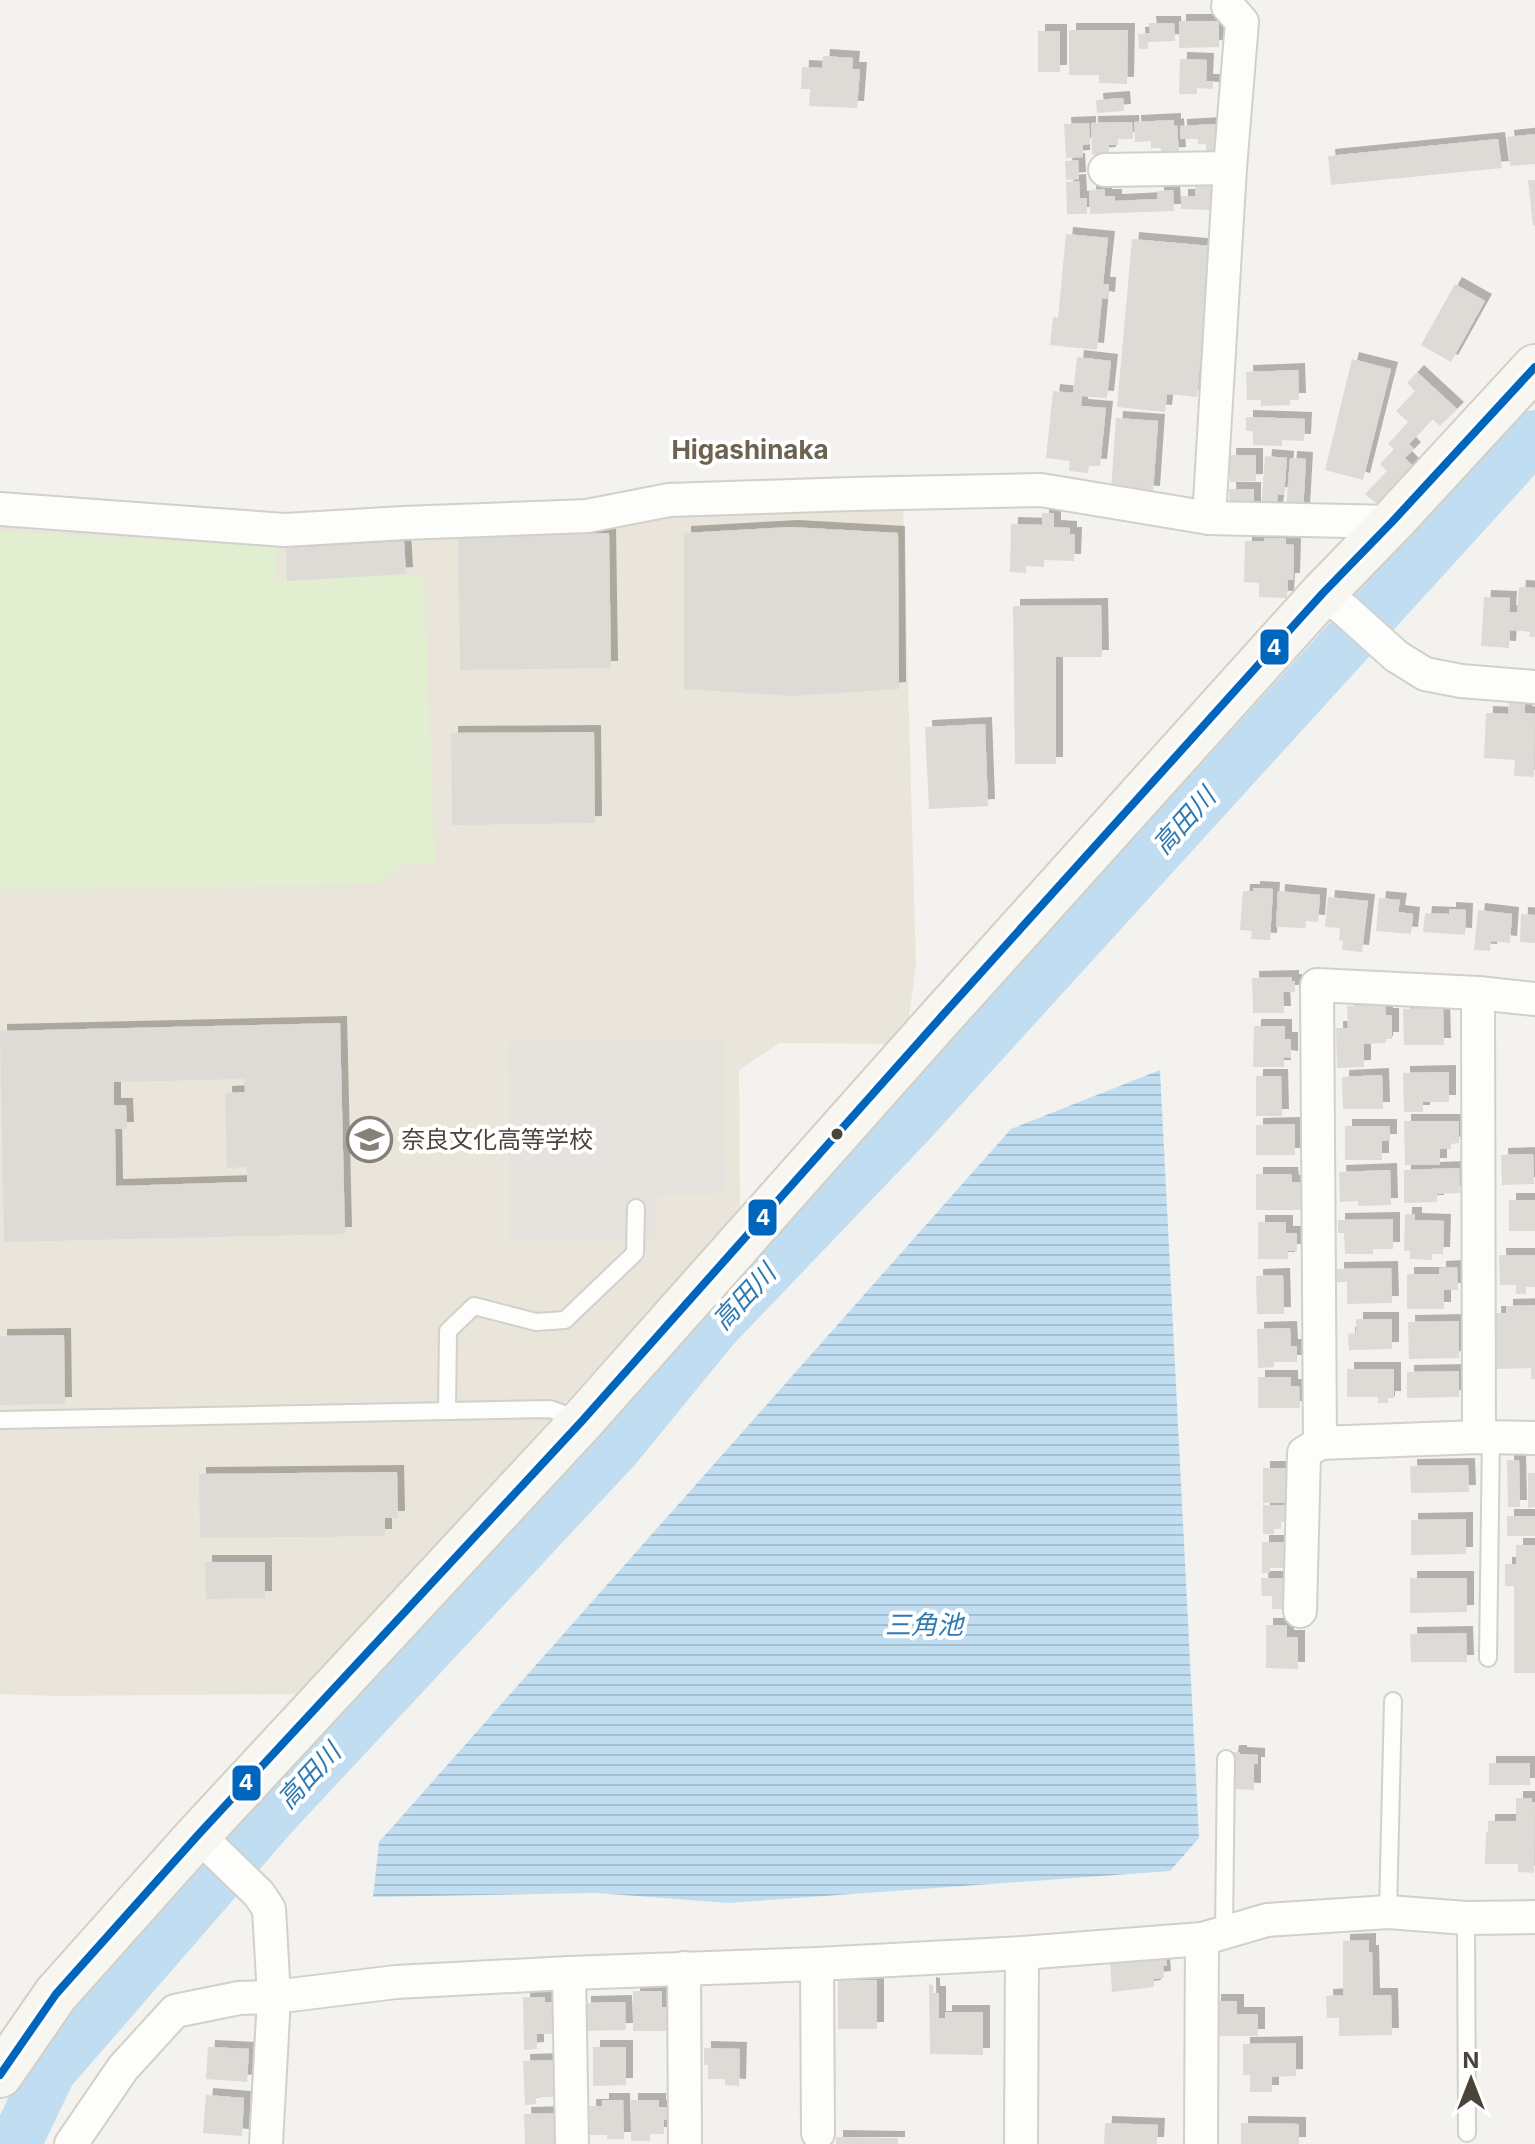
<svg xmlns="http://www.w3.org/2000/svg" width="1535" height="2144" viewBox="0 0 1535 2144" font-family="Inter,'Noto Sans JP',sans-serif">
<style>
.education{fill:#eae5da}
.park{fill:#e1eecf}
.parking{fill:#e6e3df}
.water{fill:url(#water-rules)}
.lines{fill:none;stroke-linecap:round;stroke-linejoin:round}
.river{stroke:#c0ddf1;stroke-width:52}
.building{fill:#dedbd6;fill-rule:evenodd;filter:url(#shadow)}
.lane-casing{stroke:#d2d0cb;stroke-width:20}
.street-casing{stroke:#d2d0cb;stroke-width:36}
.secondary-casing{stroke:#d3cfc5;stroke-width:48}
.lane{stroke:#fdfdfc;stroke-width:16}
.street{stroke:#fdfdfc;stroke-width:32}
.secondary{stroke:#f7f6f1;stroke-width:44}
.bus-1-casing{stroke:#fff;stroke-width:14}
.bus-1{stroke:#0065bd;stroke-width:8}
.bus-dot{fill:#4b4439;stroke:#fff;stroke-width:3}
.labels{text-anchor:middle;stroke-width:8;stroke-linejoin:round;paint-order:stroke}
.poi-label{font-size:24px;fill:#4b4439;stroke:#fff;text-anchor:start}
.neighbourhood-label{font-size:26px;font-weight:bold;fill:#6e6250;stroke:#fff}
.water-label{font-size:26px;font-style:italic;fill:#2e7ab2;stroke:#fff}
.line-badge{stroke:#fff;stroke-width:3}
.badge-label{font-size:22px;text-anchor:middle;font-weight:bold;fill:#fff}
</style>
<defs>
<pattern id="water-rules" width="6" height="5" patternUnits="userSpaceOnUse" patternTransform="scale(2)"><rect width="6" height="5" fill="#c0ddf1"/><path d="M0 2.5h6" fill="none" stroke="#a6bfcf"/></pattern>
<filter id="shadow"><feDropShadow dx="7" dy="-7" stdDeviation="0" flood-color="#0004"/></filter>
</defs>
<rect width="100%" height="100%" fill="#f4f2ee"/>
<!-- education -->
<polygon class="education" points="903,502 916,966 906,1036 895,1044 779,1043 739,1070 740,1210 301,1694 55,1696 0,1694 0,523 592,521"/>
<!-- park -->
<polygon class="park" points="0,531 277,547 276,579 424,575 435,864 404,864 379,884 0,890"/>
<!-- parking -->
<polygon class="parking" points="723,1040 725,1194 655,1195 655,1239 510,1240 509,1041"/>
<!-- water -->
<polygon class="water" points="1160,1070 1199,1838 1170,1871 729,1903 597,1893 373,1897 379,1842 1011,1129"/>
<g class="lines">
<!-- river -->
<polyline class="river" points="15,2144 50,2071 275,1812 615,1448 714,1327 911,1121 1535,436"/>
</g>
<!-- building -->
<g class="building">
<polygon points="1179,21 1219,21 1219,47 1179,48"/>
<polygon points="1149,23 1174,23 1175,41 1148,42 1148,49 1139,49 1138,34 1150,33"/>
<polygon points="1069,30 1128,30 1127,84 1099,83 1099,75 1069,75"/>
<rect x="1038" y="31" width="22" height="41"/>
<polygon points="823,56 853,58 852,69 860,69 857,108 809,106 810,89 801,89 802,67 822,68"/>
<polygon points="1180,59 1207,60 1206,81 1213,81 1213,89 1197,88 1197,94 1179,94"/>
<polygon points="1123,98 1124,111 1097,113 1096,100"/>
<polygon points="1174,120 1174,126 1177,125 1179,154 1161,155 1161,148 1151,148 1151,141 1135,142 1134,122"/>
<polygon points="1132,122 1133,139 1118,139 1118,145 1109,145 1109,154 1092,155 1091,123"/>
<polygon points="1089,123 1090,144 1083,145 1083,157 1066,158 1064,124"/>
<polygon points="1215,124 1216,152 1206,152 1206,144 1198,144 1198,139 1180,139 1180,126"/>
<polygon points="1535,134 1535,164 1510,166 1507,137"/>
<polygon points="1498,139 1502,168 1331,185 1328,156"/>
<polygon points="1078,160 1079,179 1066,180 1065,161"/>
<polygon points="1528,180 1535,180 1535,226 1533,226"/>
<polygon points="1079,181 1080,198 1087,198 1087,214 1067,214 1066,182"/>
<polygon points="1195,183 1211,183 1211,210 1181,209 1181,196 1195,196"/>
<polygon points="1105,189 1105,196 1115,196 1115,201 1157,199 1157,191 1173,190 1174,211 1090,214 1089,190"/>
<polygon points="1066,234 1108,238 1103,284 1109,284 1108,299 1102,298 1097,350 1050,345 1053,317 1058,318"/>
<polygon points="1132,239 1211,246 1197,397 1167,394 1165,412 1117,407"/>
<polygon points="1455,284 1485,301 1451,362 1421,345"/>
<polygon points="1077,357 1111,361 1107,398 1082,396 1081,406 1106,408 1100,466 1089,465 1088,473 1069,471 1070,461 1046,458 1053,391 1073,393"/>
<polygon points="1352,359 1391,369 1363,480 1325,470"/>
<polygon points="1298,370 1299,400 1290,400 1290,405 1261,406 1261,400 1247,400 1246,372"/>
<polygon points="1417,372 1457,409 1440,426 1432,419 1409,444 1414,449 1405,458 1414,467 1378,505 1365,494 1387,471 1380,464 1394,449 1388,444 1408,422 1396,411 1415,391 1407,383"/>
<polygon points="1246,417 1305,419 1304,441 1282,440 1282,446 1253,445 1253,431 1246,431"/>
<polygon points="1116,418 1158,421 1153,493 1111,490"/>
<polygon points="1229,455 1256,455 1256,481 1230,482"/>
<polygon points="1265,456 1287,458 1284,495 1278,494 1276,511 1261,510"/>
<polygon points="1290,458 1306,459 1303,512 1286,511"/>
<polygon points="1229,489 1254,489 1254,511 1230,508"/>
<polygon points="1042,513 1054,513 1054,527 1070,528 1070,534 1075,534 1074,561 1044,560 1044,567 1026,566 1026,573 1010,572 1011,524 1042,525"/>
<polygon points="791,527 898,533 899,689 792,696 684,689 684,533"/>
<polygon points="609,533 611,668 460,670 458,535"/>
<polygon points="1264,538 1286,538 1286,544 1294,545 1293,580 1288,580 1287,598 1259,597 1259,583 1244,582 1245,541 1264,541"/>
<polygon points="404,541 406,574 287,581 286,548"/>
<polygon points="1519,587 1535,588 1535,637 1529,637 1530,632 1510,630 1509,648 1481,646 1484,597 1510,598 1509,612 1517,612"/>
<polygon points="1101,605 1102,657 1056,657 1056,764 1015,764 1013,606"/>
<polygon points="1509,702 1525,703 1525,713 1535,714 1534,777 1514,776 1515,760 1484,758 1486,713 1508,714"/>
<polygon points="985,724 988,806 929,809 925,727"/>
<polygon points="594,732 595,823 452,825 451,733"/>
<polygon points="1253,888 1273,889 1270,940 1251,939 1252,931 1240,930 1243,891 1253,891"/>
<polygon points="1278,891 1320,895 1318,922 1306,921 1305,928 1276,927"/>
<polygon points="1328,897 1368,901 1362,952 1342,950 1343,941 1339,940 1340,928 1325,927"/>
<polygon points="1379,898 1400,900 1398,912 1413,914 1411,934 1376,931"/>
<polygon points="1449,909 1466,910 1465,935 1423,932 1425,913 1449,914"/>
<polygon points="1478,910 1512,914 1510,943 1491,941 1490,951 1474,950"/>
<polygon points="1521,914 1535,915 1535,943 1520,942"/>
<polygon points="1292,977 1292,981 1295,981 1295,992 1283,992 1284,1013 1253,1013 1252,978"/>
<polygon points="1385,1005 1386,1015 1392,1015 1392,1039 1386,1039 1386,1043 1364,1044 1364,1067 1337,1068 1336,1028 1348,1028 1347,1006"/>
<polygon points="1443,1008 1444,1045 1404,1045 1403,1009"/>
<path d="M340,1023L345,1234L4,1242L0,1031ZM244,1079L245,1092L225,1093L227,1168L247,1167V1182L116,1186L115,1129H127L126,1105H114V1082Z"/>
<polygon points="1254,1026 1285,1026 1285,1039 1291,1039 1291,1058 1284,1057 1284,1067 1253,1067"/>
<polygon points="1449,1072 1449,1102 1423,1102 1423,1112 1404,1112 1403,1073"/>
<polygon points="1382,1075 1383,1109 1343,1109 1342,1077"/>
<polygon points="1256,1076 1281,1076 1282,1116 1256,1116"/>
<polygon points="1404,1121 1459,1121 1459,1143 1451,1144 1451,1149 1440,1149 1440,1165 1405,1165"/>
<polygon points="1295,1124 1295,1155 1256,1155 1256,1125"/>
<polygon points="1345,1126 1390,1126 1390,1141 1382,1141 1382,1160 1345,1160"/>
<polygon points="1533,1154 1534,1184 1502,1185 1501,1155"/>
<polygon points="1459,1168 1460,1193 1437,1194 1437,1202 1404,1203 1404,1170"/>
<polygon points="1390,1170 1391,1205 1358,1206 1358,1201 1340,1202 1339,1172"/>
<polygon points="1256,1174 1291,1174 1292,1182 1301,1182 1301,1210 1256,1210"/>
<rect x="1509" y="1200" width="26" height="31"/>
<polygon points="1405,1214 1415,1214 1415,1220 1444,1221 1443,1254 1432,1254 1432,1260 1410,1259 1410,1251 1404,1251"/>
<polygon points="1393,1219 1393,1249 1373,1249 1373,1254 1345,1254 1344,1233 1338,1233 1338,1220"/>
<polygon points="1258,1222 1286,1222 1286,1233 1297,1233 1297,1251 1288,1251 1288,1259 1258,1259"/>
<polygon points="1499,1255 1535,1255 1535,1287 1526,1287 1526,1294 1516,1294 1516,1285 1500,1285"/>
<polygon points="1457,1267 1458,1290 1444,1290 1444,1309 1407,1309 1407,1274 1439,1274 1439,1268"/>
<polygon points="1391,1268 1392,1303 1347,1304 1347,1282 1337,1282 1337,1269"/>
<polygon points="1283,1275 1284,1314 1257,1314 1256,1276"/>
<polygon points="1535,1305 1535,1379 1531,1379 1531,1368 1495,1369 1494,1313 1506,1313 1506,1306"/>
<polygon points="1356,1319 1392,1319 1392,1349 1349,1350 1348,1334 1356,1333"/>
<polygon points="1459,1321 1459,1358 1409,1359 1408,1322"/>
<polygon points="1290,1328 1291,1346 1297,1346 1297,1362 1274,1362 1274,1367 1258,1368 1257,1329"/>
<polygon points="64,1335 65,1404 0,1405 0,1336"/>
<polygon points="1347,1369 1394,1369 1394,1398 1388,1398 1388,1403 1378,1403 1378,1397 1347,1397"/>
<polygon points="1459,1371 1459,1397 1407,1398 1407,1372"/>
<polygon points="1258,1377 1291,1377 1291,1386 1299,1386 1300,1408 1258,1408"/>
<polygon points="1507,1460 1519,1460 1520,1507 1508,1507"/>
<polygon points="1468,1465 1469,1492 1411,1493 1410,1466"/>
<polygon points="1263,1468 1289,1468 1290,1503 1263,1503"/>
<polygon points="397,1472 398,1518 385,1518 385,1536 200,1538 199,1474"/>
<polygon points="1528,1473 1535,1473 1535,1507 1528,1508"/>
<polygon points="1263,1505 1290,1505 1290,1522 1281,1522 1281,1529 1274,1529 1274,1534 1263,1534"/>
<rect x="1507" y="1516" width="28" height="20"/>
<polygon points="1466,1519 1466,1554 1411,1555 1411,1520"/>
<polygon points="1262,1542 1287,1542 1287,1568 1270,1568 1270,1573 1262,1573"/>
<polygon points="1516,1545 1535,1545 1535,1673 1514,1673 1514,1586 1505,1586 1505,1564 1516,1564"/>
<polygon points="205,1562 265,1562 265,1598 206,1599"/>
<polygon points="1261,1578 1288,1578 1289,1609 1272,1609 1272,1596 1262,1596"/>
<polygon points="1410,1578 1467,1578 1467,1612 1410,1613"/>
<polygon points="1266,1625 1287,1625 1287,1637 1298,1637 1298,1669 1266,1668"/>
<polygon points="1466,1633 1467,1662 1411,1662 1410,1634"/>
<polygon points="1232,1752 1240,1752 1240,1754 1258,1755 1258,1764 1254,1764 1254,1790 1234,1789 1234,1771 1229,1770"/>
<rect x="1489" y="1763" width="41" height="22"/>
<polygon points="1516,1798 1532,1798 1532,1802 1535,1802 1534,1873 1518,1872 1518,1864 1485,1864 1486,1832 1488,1832 1488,1821 1516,1821"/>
<polygon points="1369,1940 1369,1952 1372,1952 1373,1995 1391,1995 1392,2035 1339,2036 1339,2018 1327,2018 1326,1996 1343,1995 1343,1941"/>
<polygon points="1162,1959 1166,1960 1167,1966 1163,1966 1164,1978 1154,1979 1154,1987 1112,1992 1110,1962"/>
<rect x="838" y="1980" width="39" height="49"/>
<polygon points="929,1984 933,1985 933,1993 939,1993 939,2018 945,2018 945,2012 983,2012 983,2055 930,2054"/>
<polygon points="633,1991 662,1991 662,2007 667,2007 667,2031 633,2031"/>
<polygon points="523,1997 545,1997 545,2002 552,2002 552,2008 556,2008 556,2034 537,2034 537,2049 524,2050"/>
<polygon points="1214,2001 1237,2001 1237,2014 1258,2014 1258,2036 1214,2036"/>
<polygon points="625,2002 626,2030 584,2031 584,2003"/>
<polygon points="1296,2043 1296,2076 1272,2077 1272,2092 1250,2092 1250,2075 1243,2075 1243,2044"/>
<polygon points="208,2047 249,2049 247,2082 206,2079"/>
<polygon points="593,2047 626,2047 626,2085 593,2086"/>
<polygon points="704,2048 740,2049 739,2086 725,2085 725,2079 708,2079 708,2065 704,2065"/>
<polygon points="553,2060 554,2097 536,2097 536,2104 525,2105 523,2061"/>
<polygon points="206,2095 244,2098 242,2136 203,2133"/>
<polygon points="602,2100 623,2100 624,2139 607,2139 607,2135 590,2135 589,2106 602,2106"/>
<polygon points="631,2100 659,2100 659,2107 669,2107 669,2120 664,2120 664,2134 650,2134 650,2141 631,2141"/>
<polygon points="556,2113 558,2144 525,2144 524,2114"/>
<polygon points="1105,2123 1158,2125 1157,2144 1104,2144"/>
<polygon points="1241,2123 1299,2124 1299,2144 1241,2144"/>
<polygon points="836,2137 898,2138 898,2144 836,2144"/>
</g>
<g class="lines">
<defs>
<g id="lane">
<polyline points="447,1411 448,1331 474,1306 536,1322 565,1320 635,1253 636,1208"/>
<polyline points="0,1420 550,1409 580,1420"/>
<polyline points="1488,1658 1491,1437"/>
<polyline points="1388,1912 1393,1701"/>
<polyline points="1466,1918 1467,2133"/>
<polyline points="1224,1932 1226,1759"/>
</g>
<g id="street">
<polyline points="1105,170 1230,168"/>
<polyline points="0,509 285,530 403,523 587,516 669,500 851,494 1041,490 1209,518 1392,522"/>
<polyline points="1209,518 1230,168 1242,22 1228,6"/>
<polyline points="1323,593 1345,610 1396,656 1425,674 1461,681 1535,687"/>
<polyline points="1478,993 1479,1437"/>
<polyline points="1535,999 1478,993 1317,985 1320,1443 1479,1437 1535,1438"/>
<polyline points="1300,1611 1304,1453 1320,1443"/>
<polyline points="198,1835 259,1894 269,1909 274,1997 266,2144"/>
<polyline points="817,1964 818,2133"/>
<polyline points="684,1968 685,2144"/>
<polyline points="569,1973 572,2144"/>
<polyline points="71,2144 123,2068 175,2011 239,1998 274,1997 396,1982 569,1973 817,1964 1022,1953 1202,1939 1267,1920 1388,1912 1466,1918 1535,1917"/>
<polyline points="1021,2144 1022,1953"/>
<polyline points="1201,2144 1202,1939"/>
</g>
<polyline id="secondary" points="0,2075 56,1994 198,1835 582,1421 942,1016 1323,593 1392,522 1535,367"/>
</defs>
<!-- lane casing -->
<use href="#lane" class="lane-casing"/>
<!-- street casing -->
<use href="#street" class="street-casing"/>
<!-- secondary casing -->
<use href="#secondary" class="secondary-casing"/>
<!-- lane -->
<use href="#lane" class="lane"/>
<!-- street -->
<use href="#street" class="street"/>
<!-- secondary -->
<use href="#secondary" class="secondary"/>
<defs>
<polyline id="bus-1" points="0,2075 56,1994 198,1835 582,1421 942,1016 1323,593 1392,522 1535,367"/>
</defs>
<!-- bus-1 casing -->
<use href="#bus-1" class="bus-1-casing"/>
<!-- bus-1 -->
<use href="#bus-1" class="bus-1"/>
</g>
<!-- icons -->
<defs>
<symbol id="school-ring" viewBox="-11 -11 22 22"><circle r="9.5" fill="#fff" stroke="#868178" stroke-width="1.5"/><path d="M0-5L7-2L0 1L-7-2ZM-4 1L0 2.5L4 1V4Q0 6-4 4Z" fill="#868178"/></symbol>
</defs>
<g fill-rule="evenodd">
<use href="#school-ring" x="344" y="1114" width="51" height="51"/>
</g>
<!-- markers -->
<circle class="bus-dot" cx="837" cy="1134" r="7"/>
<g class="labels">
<!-- poi labels -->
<g class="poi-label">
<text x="401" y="1148">奈良文化高等学校</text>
</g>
<!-- neighbourhood labels -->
<g class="neighbourhood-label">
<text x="750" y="459">Higashinaka</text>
</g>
<!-- water labels -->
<g class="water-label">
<text transform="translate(1184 821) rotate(-48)" y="9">高田川</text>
<text transform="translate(744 1297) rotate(-47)" y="9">高田川</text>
<text x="924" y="1634">三角池</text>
<text transform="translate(309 1776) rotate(-47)" y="9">高田川</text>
</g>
</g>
<g class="line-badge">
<rect x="1259" y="628" width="31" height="38" rx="8" fill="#0065bd"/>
<rect x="747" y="1198" width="31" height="39" rx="8" fill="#0065bd"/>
<rect x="231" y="1764" width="31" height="38" rx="8" fill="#0065bd"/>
</g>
<g class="badge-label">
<text x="1274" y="655">4</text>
<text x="763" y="1225">4</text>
<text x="246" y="1790">4</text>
</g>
<!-- north arrow -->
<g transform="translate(1471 2080)" stroke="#ffffff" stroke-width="6" paint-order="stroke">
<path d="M0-6L14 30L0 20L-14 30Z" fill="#4b4439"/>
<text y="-12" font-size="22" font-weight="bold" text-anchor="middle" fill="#4b4439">N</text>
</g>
</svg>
